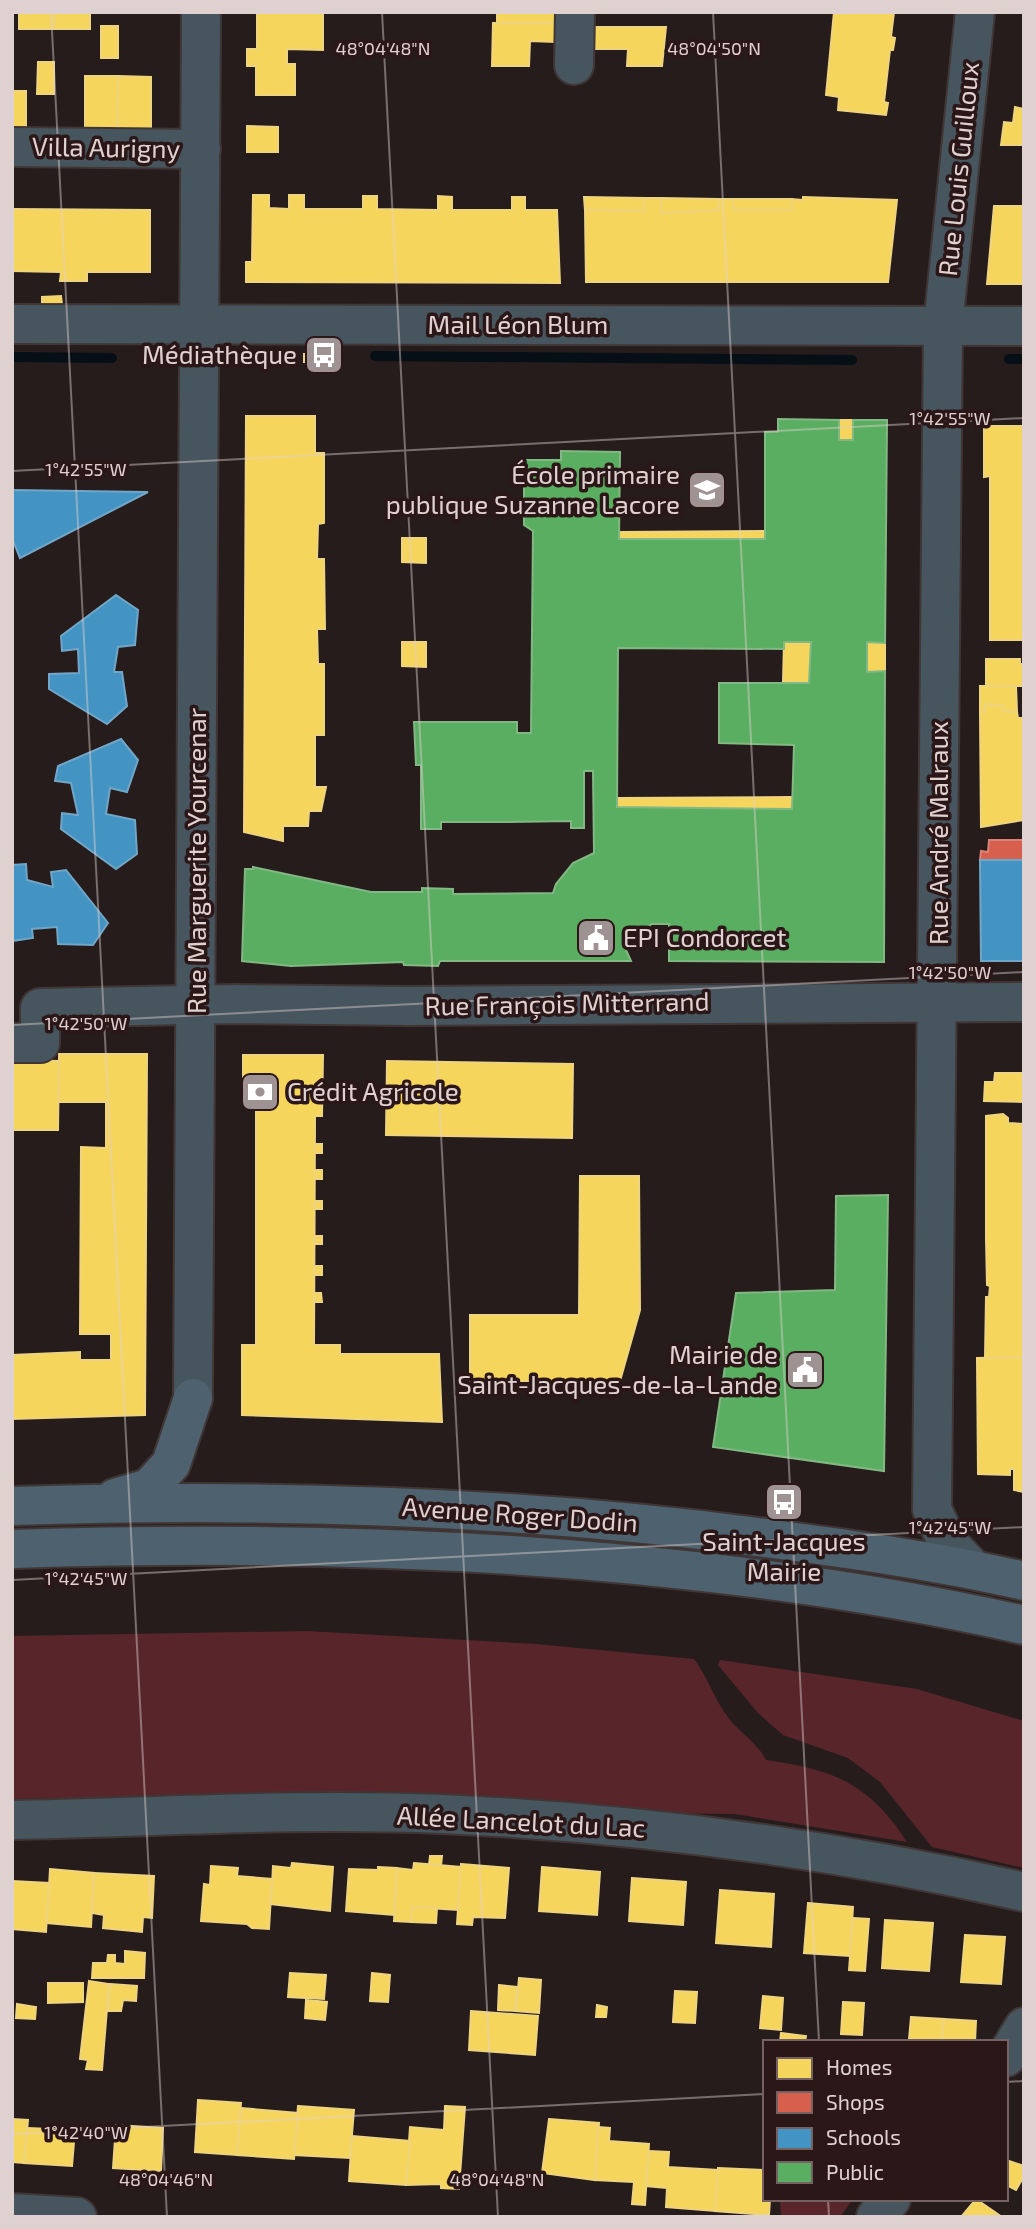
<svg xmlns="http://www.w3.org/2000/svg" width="1036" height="2229" viewBox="0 0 1036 2229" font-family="'Exo 2',sans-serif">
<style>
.green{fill:#58262a}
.homes{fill:#f6d55c;stroke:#efd47f;stroke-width:2}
.shops{fill:#d6604d;stroke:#d98275;stroke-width:2}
.schools{fill:#4393c3;stroke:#72a6c7;stroke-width:2}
.public{fill:#5aae61;stroke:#82b883;stroke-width:2;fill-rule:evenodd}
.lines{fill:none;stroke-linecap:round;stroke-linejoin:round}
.stream{stroke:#060e16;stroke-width:10}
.minor-casing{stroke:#403636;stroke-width:42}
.major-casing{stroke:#403636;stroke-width:42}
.minor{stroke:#47555e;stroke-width:38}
.major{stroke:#4d626e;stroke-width:38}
.ticks{fill:none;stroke:#e0d1d1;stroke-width:2;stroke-opacity:0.45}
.labels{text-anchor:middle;stroke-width:7;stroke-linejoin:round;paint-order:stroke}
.street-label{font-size:26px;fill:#e0d1d1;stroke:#2c1718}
.poi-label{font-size:26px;fill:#e0d1d1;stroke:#2c1718;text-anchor:end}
.ticks-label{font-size:18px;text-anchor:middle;fill:#e0d1d1;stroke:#2c1718;stroke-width:7;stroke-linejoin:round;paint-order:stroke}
</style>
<rect width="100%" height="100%" fill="#271c1c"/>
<!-- green -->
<g class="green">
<path d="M307,1631L536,1644L694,1659C707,1676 713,1696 725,1713C736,1731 756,1740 766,1760C832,1769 869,1783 907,1842L735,1814L627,1813L425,1794L12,1799V1636Z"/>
<polygon points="720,1660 917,1689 1024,1721 1024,1868 932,1847 880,1782 848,1758 783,1735 758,1713 718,1665"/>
<polygon points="780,2199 853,2199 840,2217 781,2217"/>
</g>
<!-- homes -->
<g class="homes">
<rect x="19" y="12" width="35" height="17"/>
<rect x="54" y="12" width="36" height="17"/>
<polygon points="257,12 323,12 323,50 287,49 287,64 295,64 295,95 256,95 256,66 247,66 247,49 257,49"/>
<rect x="497" y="12" width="58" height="11"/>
<polygon points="834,12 894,12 891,37 895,38 893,50 890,50 884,102 888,103 886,115 838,110 839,97 826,95"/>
<polygon points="493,23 555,23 555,42 530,41 529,66 492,66"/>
<rect x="101" y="26" width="17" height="32"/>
<polygon points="594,27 666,27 662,66 627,66 628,49 594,49"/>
<polygon points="38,62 54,62 54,94 37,94"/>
<polygon points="85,76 118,76 117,132 85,132"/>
<polygon points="118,76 151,77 151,132 117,132"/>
<rect x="12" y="91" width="14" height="40"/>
<polygon points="1015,107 1024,109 1024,145 1001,145 1004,122 1013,123"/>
<polygon points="247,126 278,127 278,152 247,152"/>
<polygon points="253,195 269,195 269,208 289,209 289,195 304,195 304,209 363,209 363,196 377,196 377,209 438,210 438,196 452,197 452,210 512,210 512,197 525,197 525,210 557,210 560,283 246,282 246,262 252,262"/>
<polygon points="584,197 644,198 645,211 585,210"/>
<polygon points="803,197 897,200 888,282 586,282 585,210 645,211 644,198 661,198 661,213 719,210 718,199 733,199 734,210 792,210 792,199 803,200"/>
<polygon points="661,198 718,199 719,210 661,213"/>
<polygon points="733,199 792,199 792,210 734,210"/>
<polygon points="994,206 1024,206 1024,284 987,284"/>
<polygon points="12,209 150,210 150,272 87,272 87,281 60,281 61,272 12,271"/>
<polygon points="61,296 62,304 42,305 42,297"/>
<rect x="304" y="354" width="19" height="8"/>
<polygon points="246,416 315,416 315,453 324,453 324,523 318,524 317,559 324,559 325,629 317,629 318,664 324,664 324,735 315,735 315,787 326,787 321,811 309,811 308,826 283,826 283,841 244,832"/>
<rect x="839" y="420" width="14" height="20"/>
<polygon points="984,426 1024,426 1024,640 990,640 990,476 984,477"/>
<polygon points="766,531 765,539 619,539 619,532"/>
<polygon points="402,538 426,538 426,563 402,562"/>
<polygon points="402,642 426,642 426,667 402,666"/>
<polygon points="784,642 811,642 809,683 783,682"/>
<polygon points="867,642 885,643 885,671 867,672"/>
<polygon points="986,659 1020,659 1020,664 1024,664 1024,686 986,686"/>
<polygon points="980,686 1016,686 1017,712 1004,711 1003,706 985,704 985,712 980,712"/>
<polygon points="985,704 1003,706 1004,711 1017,712 1018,718 1024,718 1024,820 981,827 980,712 985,712"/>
<polygon points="792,797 792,809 617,807 618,798"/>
<polygon points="59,1054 147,1054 145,1415 12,1419 12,1355 80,1352 80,1360 111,1360 111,1334 80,1334 81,1147 106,1148 106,1102 59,1102"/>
<polygon points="243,1055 323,1055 322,1116 315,1116 314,1345 340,1345 340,1354 439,1354 442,1422 242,1415 242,1345 256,1345 256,1101 243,1101"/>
<polygon points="12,1060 59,1061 58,1130 12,1130"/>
<polygon points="387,1061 573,1064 572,1138 386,1135"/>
<polygon points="995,1073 1024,1073 1024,1102 984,1101 985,1082 994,1082"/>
<polygon points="1003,1114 1008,1118 1008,1123 1024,1124 1024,1357 985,1358 986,1297 989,1297 990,1286 987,1285 986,1239 986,1116"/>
<rect x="315" y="1144" width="7" height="9"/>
<rect x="315" y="1170" width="7" height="9"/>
<polygon points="580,1176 639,1176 640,1310 620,1381 470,1381 470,1315 579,1315"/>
<rect x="315" y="1201" width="7" height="8"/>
<rect x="315" y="1236" width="7" height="8"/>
<polygon points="315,1266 322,1266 322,1275 314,1275"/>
<polygon points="314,1293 321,1293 322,1302 315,1302"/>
<polygon points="1024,1357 1024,1492 1014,1490 1014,1469 1010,1469 1010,1475 978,1474 977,1358"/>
<polygon points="430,1856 442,1856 441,1866 429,1865"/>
<polygon points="292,1863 333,1867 330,1911 271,1904 273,1866 291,1868"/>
<polygon points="414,1863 461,1867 458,1910 412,1907 411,1922 394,1921 397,1868 413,1870"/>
<polygon points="461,1864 509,1868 505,1918 473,1917 472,1925 457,1924"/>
<polygon points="211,1866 238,1868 237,1876 272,1879 269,1929 252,1928 247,1924 201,1921 204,1884 210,1885"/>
<polygon points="378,1867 397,1868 394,1915 346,1911 349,1869 378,1870"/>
<polygon points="542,1867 600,1872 597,1915 539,1911"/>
<polygon points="50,1869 94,1873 91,1927 47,1923"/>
<polygon points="94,1873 154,1876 152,1918 143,1917 142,1932 103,1928 104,1915 92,1913"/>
<polygon points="632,1878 686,1882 683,1925 629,1921"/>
<polygon points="12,1881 49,1883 46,1932 12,1929"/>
<polygon points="720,1890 774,1894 771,1947 716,1943"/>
<polygon points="808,1903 853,1907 850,1956 804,1953"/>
<polygon points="412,1907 437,1908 436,1923 411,1922"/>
<polygon points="853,1918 869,1919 865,1971 849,1970"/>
<polygon points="885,1920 933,1923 929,1971 882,1968"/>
<polygon points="965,1935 1005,1937 1001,1984 961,1982"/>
<polygon points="125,1951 145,1953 144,1978 92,1978 93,1963 107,1963 108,1955 115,1955 115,1963 125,1964"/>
<polygon points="290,1973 326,1975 324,1999 288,1997"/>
<polygon points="372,1973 390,1975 388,2002 370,2001"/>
<polygon points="519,1978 541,1980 539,2013 516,2011"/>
<polygon points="89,1981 109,1984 102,2070 86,2069 88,2060 80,2059"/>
<polygon points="48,1983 83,1983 83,2002 48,2003"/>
<polygon points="110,1984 137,1986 136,2001 123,2000 121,2011 108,2011"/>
<polygon points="499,1985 517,1987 515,2011 498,2010"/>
<polygon points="675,1991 697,1992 695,2023 673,2022"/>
<polygon points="763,1996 783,1998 781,2030 760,2028"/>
<polygon points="306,2000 327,2002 325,2020 305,2018"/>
<polygon points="843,2002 864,2003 862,2035 841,2034"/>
<polygon points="17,2004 36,2007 35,2019 16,2018"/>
<polygon points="597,2005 607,2007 606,2017 596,2017"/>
<polygon points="471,2011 538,2016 535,2055 469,2050"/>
<polygon points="911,2017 944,2019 942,2041 909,2039"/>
<polygon points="944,2019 976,2021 975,2042 942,2041"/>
<polygon points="781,2033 806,2036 805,2042 780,2042"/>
<polygon points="198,2100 241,2103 237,2155 195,2152"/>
<polygon points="298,2106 354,2110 350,2158 294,2155"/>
<polygon points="445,2106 465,2107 459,2189 441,2188 441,2184 406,2185 410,2127 444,2130"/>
<polygon points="241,2108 298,2113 294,2159 237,2155"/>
<polygon points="12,2119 28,2120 24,2163 12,2162"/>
<polygon points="549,2119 599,2123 595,2180 542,2173"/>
<polygon points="116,2125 163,2128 161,2171 113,2168"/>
<polygon points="598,2127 610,2128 609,2141 649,2144 645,2205 632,2204 634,2182 595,2180"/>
<polygon points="27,2128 75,2130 72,2166 24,2163"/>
<polygon points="352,2136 410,2141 406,2185 349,2181"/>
<polygon points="649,2151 669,2152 668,2167 718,2170 715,2211 666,2207 667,2188 646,2186"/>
<polygon points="1006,2160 1024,2166 1024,2176 1016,2190 1006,2185"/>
<polygon points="718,2168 765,2170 765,2199 770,2199 769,2215 715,2211"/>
<polygon points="976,2199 1002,2217 961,2217"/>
</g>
<!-- shops -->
<polygon class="shops" points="989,840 1024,840 1024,860 980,860 981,851 988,852"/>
<!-- schools -->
<g class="schools">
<polygon points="12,490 148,492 20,558 12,538"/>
<polygon points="116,595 138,610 135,645 118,647 114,672 122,672 127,706 107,724 49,689 49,674 79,673 78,649 62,651 61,636"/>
<polygon points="121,739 138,760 127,792 110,788 106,814 135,820 137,854 116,869 61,829 62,813 78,815 71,783 55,781 58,766"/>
<polygon points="980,860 1024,860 1024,961 981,961"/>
<polygon points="26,864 27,880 53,887 51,872 66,870 108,923 93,945 58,944 57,927 32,929 33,938 12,941 12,865"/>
</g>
<!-- public -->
<g class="public">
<path d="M778,419L839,420V440H853V420H887L885,643L867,642V672L885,671L884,962L669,961V924H651L643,938L626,950L631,961H440L438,966L404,965L403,962L291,966L242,961L245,869H253V867L371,892H422V888L453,889V894L553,893L556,884L573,863L594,853L593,771H584V828H571V821L503,822H441V829H421V765H416L414,722H517V733H531L533,531L524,525V460H561V451L620,452L619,539H765V432H778ZM784,642H811L809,683H719V743L794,745L792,809L617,807L618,648L784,649Z"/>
<polygon points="888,1195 884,1471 713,1447 736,1293 835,1290 836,1196"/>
</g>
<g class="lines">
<!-- stream -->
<g class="stream">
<polyline points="375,356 852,360"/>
<polyline points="12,357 112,358"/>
<polyline points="1009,359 1024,359"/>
</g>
<defs>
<g id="minor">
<polyline points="574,65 575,12"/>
<polyline points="12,147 201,149"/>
<polyline points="12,324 1024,326"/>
<polyline points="12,1043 40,1043 40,1008 234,1004 409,1006 1024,1002"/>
<polyline points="193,1398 201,12"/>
<polyline points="974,1570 947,1542 932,1509 943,326 975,12"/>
<path d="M12,1820C155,1817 299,1808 442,1814C641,1823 830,1848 1024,1892"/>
<polyline points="1006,2057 1024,2027"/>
<polyline points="12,2213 77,2217"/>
<polyline points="876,2217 891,2199"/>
</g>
<g id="major">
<polyline points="115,1498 149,1488 171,1464 193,1398"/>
<path d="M12,1506C267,1498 521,1505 773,1539C857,1550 941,1562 1024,1581"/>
<path d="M12,1549C345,1538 698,1552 1024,1625"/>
</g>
</defs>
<!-- minor casing -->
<use href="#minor" class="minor-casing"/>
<!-- major casing -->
<use href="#major" class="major-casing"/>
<!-- minor -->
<use href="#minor" class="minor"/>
<!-- major -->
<use href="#major" class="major"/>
</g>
<!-- ticks -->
<path class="ticks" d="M51,12L167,2217M382,12L498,2217M713,12L819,2042M12,471L1024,418M12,1025L1024,972M12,1580L1024,1527M1006,2082L1024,2081M12,2134L765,2094M828,2199L829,2217"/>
<!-- icons -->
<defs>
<symbol id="bus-square" viewBox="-11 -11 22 22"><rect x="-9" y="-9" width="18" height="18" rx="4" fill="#9f9292" stroke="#2c1718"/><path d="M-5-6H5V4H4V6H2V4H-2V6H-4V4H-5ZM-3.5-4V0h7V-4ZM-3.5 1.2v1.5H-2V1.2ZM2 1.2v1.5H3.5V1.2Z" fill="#fff"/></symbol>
<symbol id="school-square" viewBox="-11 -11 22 22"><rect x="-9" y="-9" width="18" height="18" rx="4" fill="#9f9292" stroke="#2c1718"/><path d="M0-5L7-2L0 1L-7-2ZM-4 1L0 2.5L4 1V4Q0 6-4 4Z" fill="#fff"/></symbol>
<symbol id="civic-square" viewBox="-11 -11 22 22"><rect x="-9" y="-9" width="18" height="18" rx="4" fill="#9f9292" stroke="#2c1718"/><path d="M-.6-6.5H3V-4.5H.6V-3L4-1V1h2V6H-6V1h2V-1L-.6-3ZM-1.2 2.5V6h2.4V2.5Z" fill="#fff"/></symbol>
<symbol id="bank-square" viewBox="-11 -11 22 22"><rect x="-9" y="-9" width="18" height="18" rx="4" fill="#9f9292" stroke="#2c1718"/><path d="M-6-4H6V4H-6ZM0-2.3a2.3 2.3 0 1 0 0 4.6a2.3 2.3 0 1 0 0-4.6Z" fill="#fff"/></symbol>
</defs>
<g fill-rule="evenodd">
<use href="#bus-square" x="302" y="333" width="44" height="44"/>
<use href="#school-square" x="685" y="468" width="44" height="44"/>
<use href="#civic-square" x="574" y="916" width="44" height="44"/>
<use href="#bank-square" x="238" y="1070" width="44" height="44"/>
<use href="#civic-square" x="783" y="1348" width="44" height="44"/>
<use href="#bus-square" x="762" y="1480" width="44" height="44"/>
</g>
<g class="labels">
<!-- street labels -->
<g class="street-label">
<text transform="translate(106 148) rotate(1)" y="9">Villa Aurigny</text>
<text transform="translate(959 169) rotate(-84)" y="9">Rue Louis Guilloux</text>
<text x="518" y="334">Mail Léon Blum</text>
<text transform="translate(939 833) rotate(-90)" y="9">Rue André Malraux</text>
<text transform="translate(197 861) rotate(-90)" y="9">Rue Marguerite Yourcenar</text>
<text transform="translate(567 1004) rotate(-1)" y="9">Rue François Mitterrand</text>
<text transform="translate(520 1515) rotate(4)" y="9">Avenue Roger Dodin</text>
<text transform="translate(521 1822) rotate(3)" y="9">Allée Lancelot du Lac</text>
</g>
<!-- poi labels -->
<g class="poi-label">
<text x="297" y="364">Médiathèque</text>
<text x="680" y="484">École primaire<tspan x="680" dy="30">publique Suzanne Lacore</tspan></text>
<text x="623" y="947" text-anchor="start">EPI Condorcet</text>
<text x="287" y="1101" text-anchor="start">Crédit Agricole</text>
<text x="778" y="1364">Mairie de<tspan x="778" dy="30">Saint-Jacques-de-la-Lande</tspan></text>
<text x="784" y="1551" text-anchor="middle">Saint-Jacques<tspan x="784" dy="30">Mairie</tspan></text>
</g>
</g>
<g class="ticks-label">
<text x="383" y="55">48°04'48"N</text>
<text x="714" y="55">48°04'50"N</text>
<text x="950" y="425">1°42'55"W</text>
<text x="86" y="476">1°42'55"W</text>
<text x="950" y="979">1°42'50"W</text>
<text x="86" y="1030">1°42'50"W</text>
<text x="950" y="1534">1°42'45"W</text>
<text x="86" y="1585">1°42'45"W</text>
<text x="86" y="2139">1°42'40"W</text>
<text x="166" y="2186">48°04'46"N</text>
<text x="497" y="2186">48°04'48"N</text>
</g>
<!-- border -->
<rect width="1036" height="2229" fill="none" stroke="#e0d1d1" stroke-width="28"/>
<!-- legend -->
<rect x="763" y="2040" width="245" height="161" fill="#2c1718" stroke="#746162" stroke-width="2"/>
<rect x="777" y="2058" width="35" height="21" fill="#f6d55c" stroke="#746162" stroke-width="2"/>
<text x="826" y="2075" font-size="21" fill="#e0d1d1">Homes</text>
<rect x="777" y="2092" width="35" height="21" fill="#d6604d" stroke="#746162" stroke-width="2"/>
<text x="826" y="2110" font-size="21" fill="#e0d1d1">Shops</text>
<rect x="777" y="2128" width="35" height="21" fill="#4393c3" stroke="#746162" stroke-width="2"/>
<text x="826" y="2145" font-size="21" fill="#e0d1d1">Schools</text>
<rect x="777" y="2162" width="35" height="21" fill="#5aae61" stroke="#746162" stroke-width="2"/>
<text x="826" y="2180" font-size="21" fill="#e0d1d1">Public</text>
</svg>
